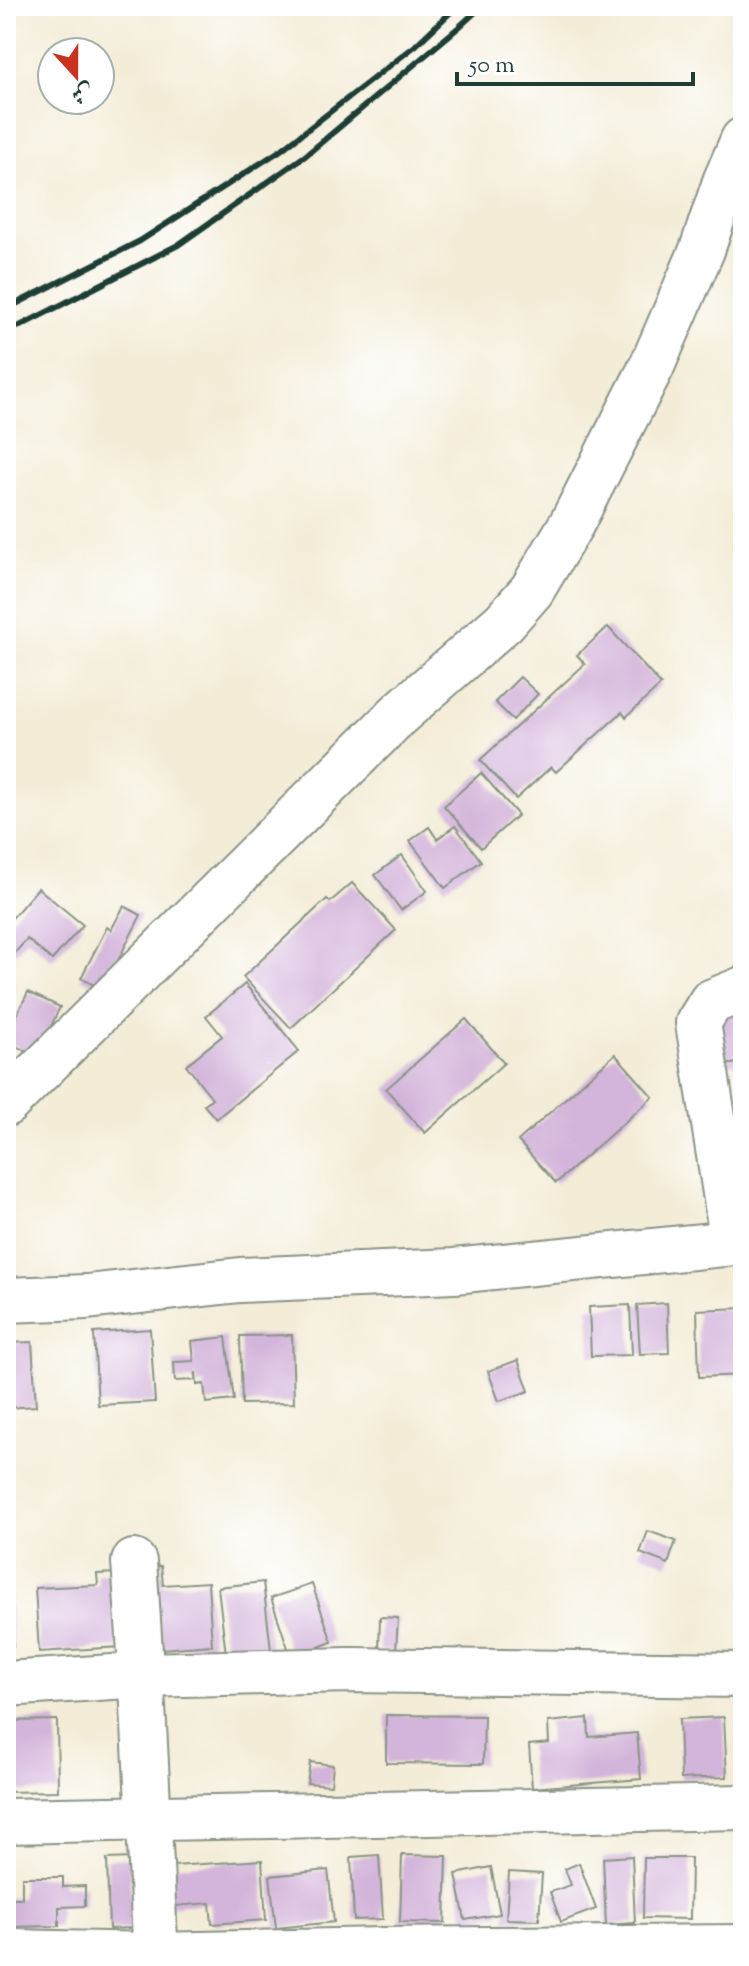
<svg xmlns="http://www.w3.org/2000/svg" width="749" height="1966" viewBox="0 0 749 1966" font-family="'Sorts Mill Goudy',Amiri,serif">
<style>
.building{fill:#d3b4da}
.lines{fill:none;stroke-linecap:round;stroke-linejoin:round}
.minor-casing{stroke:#899486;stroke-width:48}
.minor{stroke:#fff;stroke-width:44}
.rail{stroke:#1f3d34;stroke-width:6}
</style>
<rect width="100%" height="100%" fill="#fff"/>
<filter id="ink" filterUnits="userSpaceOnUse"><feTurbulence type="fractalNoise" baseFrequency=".0125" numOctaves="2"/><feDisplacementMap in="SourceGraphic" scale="16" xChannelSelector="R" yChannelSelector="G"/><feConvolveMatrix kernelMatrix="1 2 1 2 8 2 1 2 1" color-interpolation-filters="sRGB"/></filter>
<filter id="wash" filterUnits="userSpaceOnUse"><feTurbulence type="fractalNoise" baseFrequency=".006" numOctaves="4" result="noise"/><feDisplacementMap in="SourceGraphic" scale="32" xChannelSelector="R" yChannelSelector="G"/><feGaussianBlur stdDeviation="1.8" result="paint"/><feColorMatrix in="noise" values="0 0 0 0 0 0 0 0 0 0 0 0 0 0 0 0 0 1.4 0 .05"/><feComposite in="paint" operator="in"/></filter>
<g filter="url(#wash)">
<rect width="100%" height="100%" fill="#f3ecd7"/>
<g id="blocks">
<!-- building -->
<g class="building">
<polygon points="608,627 661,685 626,717 622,712 556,772 551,767 516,799 480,760 585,664 577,655"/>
<polygon points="520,677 538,694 513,720 495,702"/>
<polygon points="481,773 518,815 481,848 444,806"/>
<polygon points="455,826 481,861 445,888 410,841 429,827 437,839"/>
<polygon points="402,855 427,891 401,910 375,875"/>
<polygon points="352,883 396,930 291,1028 243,977 327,899 330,902"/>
<polygon points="38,888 83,925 52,960 27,939 15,953 6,946 6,925"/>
<polygon points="124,906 141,915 103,990 81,978 107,927 111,930"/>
<polygon points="6,983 15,987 6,1010"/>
<polygon points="245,984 299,1051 216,1119 204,1105 212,1098 186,1065 222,1036 206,1016"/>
<polygon points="28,992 60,1007 37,1056 6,1042 6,1037"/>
<polygon points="743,1010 743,1063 719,1065 715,1013"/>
<polygon points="466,1019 504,1063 425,1133 386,1089"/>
<polygon points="615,1054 653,1097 556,1183 518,1141"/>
<polygon points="667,1303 669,1353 640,1354 637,1305"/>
<polygon points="630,1305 632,1355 591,1356 589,1307"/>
<polygon points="743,1308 743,1375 699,1377 697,1310"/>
<polygon points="150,1329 155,1402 98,1405 94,1333"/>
<polygon points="292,1335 294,1403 242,1404 240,1336"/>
<polygon points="226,1337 234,1400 206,1403 204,1384 197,1385 196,1372 195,1380 175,1381 174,1362 194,1361 192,1341"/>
<polygon points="32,1342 36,1406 6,1408 6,1343"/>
<polygon points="518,1360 529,1391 499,1401 488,1371"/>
<polygon points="648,1531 676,1541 668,1564 640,1553"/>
<polygon points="161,1566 163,1585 208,1582 212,1645 149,1650 143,1567"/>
<polygon points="117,1573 121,1647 39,1652 35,1588 98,1585 97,1574"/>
<polygon points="6,1578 8,1578 13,1646 6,1647"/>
<polygon points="263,1582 271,1650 226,1655 218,1587"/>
<polygon points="312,1584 332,1642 291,1657 271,1598"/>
<polygon points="380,1617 398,1618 396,1651 379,1650"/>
<polygon points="386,1715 484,1716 483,1764 386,1763"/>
<polygon points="724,1717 727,1777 681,1779 679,1719"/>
<polygon points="588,1718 589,1737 637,1733 641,1779 532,1788 529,1745 549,1743 548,1722"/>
<polygon points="57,1720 58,1791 6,1792 6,1721"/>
<polygon points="310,1762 333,1765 331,1785 307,1783"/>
<polygon points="379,1855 383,1919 354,1920 351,1857"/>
<polygon points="402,1855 447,1856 445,1923 400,1922"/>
<polygon points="632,1856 635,1923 606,1925 603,1858"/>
<polygon points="133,1858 130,1875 132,1928 109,1929 107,1859"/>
<polygon points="644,1858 691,1858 690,1919 643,1918"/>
<polygon points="262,1860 266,1920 212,1924 210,1903 163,1907 161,1888 174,1887 173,1866"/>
<polygon points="579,1863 596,1909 561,1922 550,1892 571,1885 565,1869"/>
<polygon points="491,1867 500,1914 465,1920 456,1874"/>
<polygon points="328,1870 334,1922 276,1928 270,1876"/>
<polygon points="509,1872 542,1874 539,1920 506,1919"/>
<polygon points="22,1877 63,1877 63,1887 85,1886 85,1906 59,1907 59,1926 6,1927 6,1898 22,1898"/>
</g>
</g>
</g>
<g filter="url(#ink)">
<use href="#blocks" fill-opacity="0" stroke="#899486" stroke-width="2"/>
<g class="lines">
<defs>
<g id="minor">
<polyline points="6,1104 398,715 504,622 532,590 572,523 652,366 702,250 725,182 743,140"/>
<polyline points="733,1243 698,1023 711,1002 743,989"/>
<polyline points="6,1300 87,1297 240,1280 454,1271 743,1242"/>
<path d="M134,1562C144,1693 148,1824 156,1955"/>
<polyline points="6,1684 143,1675 350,1670 743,1675"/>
<polyline points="6,1821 743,1807"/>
<polyline points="6,1952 156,1955 382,1950 743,1947"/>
</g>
</defs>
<!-- minor casing -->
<use href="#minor" class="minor-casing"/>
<!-- minor -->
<use href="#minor" class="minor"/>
<!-- rail -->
<g class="rail">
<polyline points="6,309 140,241 281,150 415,46 457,6"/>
<polyline points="6,331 20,326 178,245 305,156 459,27 482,6"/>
</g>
</g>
</g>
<!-- margin -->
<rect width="749" height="1966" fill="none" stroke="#fff" stroke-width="32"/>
<!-- north arrow -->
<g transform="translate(76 76) rotate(159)"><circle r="38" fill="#ffffff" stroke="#a5b1ae" stroke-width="2"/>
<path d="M0-6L14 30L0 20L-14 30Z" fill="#c8321e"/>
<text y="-12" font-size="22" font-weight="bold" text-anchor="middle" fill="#1f3d34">ش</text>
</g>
<!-- scale -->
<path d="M457 72v12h236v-12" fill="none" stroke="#1f3d34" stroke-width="4"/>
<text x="469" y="72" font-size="24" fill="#1f3d34" stroke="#ffffff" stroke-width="6" paint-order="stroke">50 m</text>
</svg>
